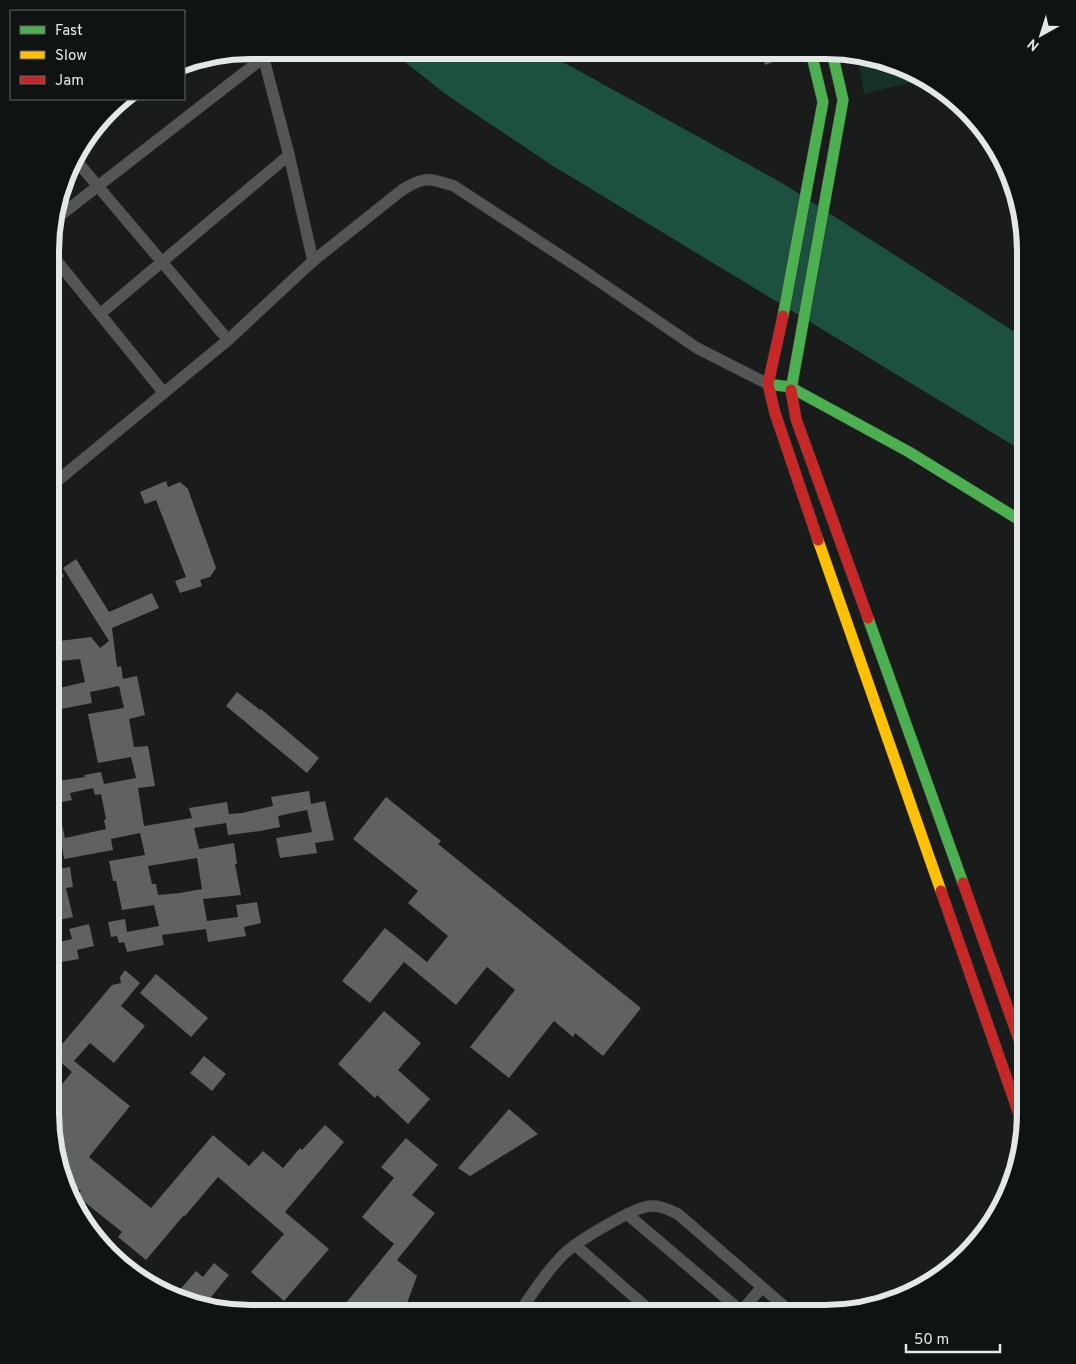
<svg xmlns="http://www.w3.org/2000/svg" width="1076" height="1364" viewBox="0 0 1076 1364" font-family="Overpass,sans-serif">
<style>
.green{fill:#163228}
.water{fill:#1b513e}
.building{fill:#5f6261;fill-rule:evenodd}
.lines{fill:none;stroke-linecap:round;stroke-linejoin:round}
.street-casing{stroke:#363837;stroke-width:12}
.fast-casing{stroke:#363837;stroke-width:12}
.slow-casing{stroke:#363837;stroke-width:12}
.jam-casing{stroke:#363837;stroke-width:12}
.street{stroke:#545656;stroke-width:11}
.fast{stroke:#4caf50;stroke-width:11}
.slow{stroke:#ffc107;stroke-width:11}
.jam{stroke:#c62828;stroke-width:11}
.rim{fill:none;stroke:#e3e7e5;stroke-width:6}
</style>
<rect width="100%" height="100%" fill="#191c1b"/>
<!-- green -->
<polygon class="green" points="857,53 924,79 864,94"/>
<!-- water -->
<polygon class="water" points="396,50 543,51 782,183 1026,339 1026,453 550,164 444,93 404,61"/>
<!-- building -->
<g class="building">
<polygon points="761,51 798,52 798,53 765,65"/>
<polygon points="166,481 168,487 180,482 188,489 216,568 210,577 200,580 202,586 180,593 175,581 186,577 156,500 145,504 140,492"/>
<polygon points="51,559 64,576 51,586"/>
<path d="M76,559L109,612L152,593L159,608L112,628L117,667L121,666L123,679L137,676L145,715L129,719L134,747L148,746L155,786L138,788L144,826L192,818L189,808L227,802L229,814L242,813L273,806L271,797L309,791L311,804L325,801L334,840L315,843L317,853L280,858L276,838L312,832L307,810L278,816L280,827L260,831L228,835L226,823L194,828L199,849L234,843L237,864H235L241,895L203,899L207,921L238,917L236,905L257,902L261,923L244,927L246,936L208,942L206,929L162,935L164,945L127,952L124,942L119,943L117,936L111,937L108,922L125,919L127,932L159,926L154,905L122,910L116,881H113L109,861L145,855L140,833L111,839L113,850L64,859L62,846L51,848V782L85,777L84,775L101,772L104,784L136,778L131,757L98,763L88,714L124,708L119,686L90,692L92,703L51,711V690L85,682L80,659L51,662V642L91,637L100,648L109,641L63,568ZM93,788L95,795L101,794L106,819L104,820L106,829L65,838L57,803L72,800L70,793ZM197,858L202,889L180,893L158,895L156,884H152L148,866Z"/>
<polygon points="237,692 260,710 261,709 319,758 307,773 226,706"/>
<polygon points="386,797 441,841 438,844 641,1008 603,1056 575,1033 573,1037 554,1021 509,1078 470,1047 515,990 487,967 456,1005 404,962 370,1003 342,981 385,928 427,962 448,936 408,903 418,891 353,839"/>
<polygon points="70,867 73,887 66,888 73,917 50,922 50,870"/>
<polygon points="89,924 94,946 77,950 79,959 50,964 50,944 72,939 69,929"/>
<polygon points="125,970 140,983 121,1006 145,1026 114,1063 90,1043 74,1061 130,1106 89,1157 151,1208 213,1135 249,1166 263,1151 283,1168 300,1148 302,1150 325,1125 344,1142 285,1212 329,1249 284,1301 251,1272 284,1234 218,1177 185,1216 184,1215 146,1260 118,1237 122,1232 77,1196 81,1191 61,1176 57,1165 50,1114 50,1099 72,1072 50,1053 50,1048 53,1045 58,1049 112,985 121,983 120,977"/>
<polygon points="156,974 208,1018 191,1037 140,993"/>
<polygon points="384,1011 421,1043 398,1070 430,1099 408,1124 377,1095 375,1098 338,1064"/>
<polygon points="204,1056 226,1074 212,1091 190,1073"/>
<polygon points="509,1109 538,1134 470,1176 458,1168"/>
<polygon points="406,1138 438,1165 412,1195 435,1213 397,1260 417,1276 403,1314 348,1314 341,1309 394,1244 362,1217 394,1178 381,1167"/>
<polygon points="214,1263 229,1275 203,1307 191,1304 177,1293 196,1271 203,1277"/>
</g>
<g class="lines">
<defs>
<g id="street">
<polyline points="262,52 289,155 313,261"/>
<polyline points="74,158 228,340"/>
<polyline points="53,221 263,58"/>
<polyline points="52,255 164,393"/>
<polyline points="100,314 289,155"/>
<path d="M51,486L228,340L313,261L402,190C425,176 429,178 454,186L581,269L697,348L768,384"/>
<polyline points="627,1214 741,1311"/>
<polyline points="575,1245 654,1314"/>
<path d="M518,1314C533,1293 547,1270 565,1253C579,1240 627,1212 645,1207C657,1204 667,1209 678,1214L793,1314"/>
<polyline points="739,1314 762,1287"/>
</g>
<g id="fast">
<polyline points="783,316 823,102 811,52"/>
<polyline points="768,384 790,387 909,452 1026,524"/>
<polyline points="791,390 843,100 832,52"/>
<polyline points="868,618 963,883"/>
</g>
<polyline id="slow" points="818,540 941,891"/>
<g id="jam">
<polyline points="783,316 768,384 775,413 818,540"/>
<polyline points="791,390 796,419 868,618"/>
<polyline points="963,883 1026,1059"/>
<polyline points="941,891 1025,1131"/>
</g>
</defs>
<!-- street casing -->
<use href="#street" class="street-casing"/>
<!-- fast casing -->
<use href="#fast" class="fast-casing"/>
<!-- slow casing -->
<use href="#slow" class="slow-casing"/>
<!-- jam casing -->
<use href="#jam" class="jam-casing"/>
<!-- street -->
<use href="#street" class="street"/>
<!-- fast -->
<use href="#fast" class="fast"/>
<!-- slow -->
<use href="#slow" class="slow"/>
<!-- jam -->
<use href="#jam" class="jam"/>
</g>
<!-- crop -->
<path d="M0 0H1076V1364H0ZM251 59H825A192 192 0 0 1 1017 251V1113A192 192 0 0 1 825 1305H251A192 192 0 0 1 59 1113V251A192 192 0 0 1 251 59Z" fill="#0f1412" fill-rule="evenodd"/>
<path class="rim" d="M251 59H825A192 192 0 0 1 1017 251V1113A192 192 0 0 1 825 1305H251A192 192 0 0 1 59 1113V251A192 192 0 0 1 251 59Z"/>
<!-- legend -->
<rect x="10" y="10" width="175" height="90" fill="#0f1412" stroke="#646866"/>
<rect x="20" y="26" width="25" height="8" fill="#4caf50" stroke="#646866"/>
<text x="55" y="35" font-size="15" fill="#e3e7e5">Fast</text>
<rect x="20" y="51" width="25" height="8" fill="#ffc107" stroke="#646866"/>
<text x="55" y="60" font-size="15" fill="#e3e7e5">Slow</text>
<rect x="20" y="76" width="25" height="8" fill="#c62828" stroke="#646866"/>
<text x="55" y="85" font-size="15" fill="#e3e7e5">Jam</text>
<!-- north arrow -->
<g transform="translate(1041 35) rotate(219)" stroke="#0f1412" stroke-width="4" paint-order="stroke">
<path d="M0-4L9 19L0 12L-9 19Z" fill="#e3e7e5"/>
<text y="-8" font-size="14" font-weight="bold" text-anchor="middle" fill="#e3e7e5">N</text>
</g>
<!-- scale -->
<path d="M906 1344v8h94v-8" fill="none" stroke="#e3e7e5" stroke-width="2.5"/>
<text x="914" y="1344" font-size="15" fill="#e3e7e5" stroke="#0f1412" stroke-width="4" paint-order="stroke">50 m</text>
</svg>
